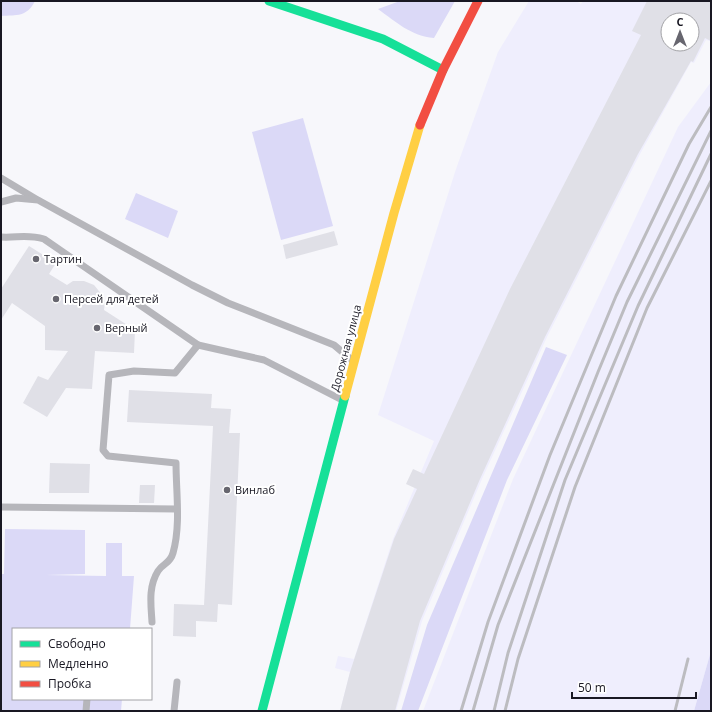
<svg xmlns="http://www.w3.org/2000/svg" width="712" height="712" viewBox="0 0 712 712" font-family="'Open Sans',sans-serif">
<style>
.built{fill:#efeefd;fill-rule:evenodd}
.green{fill:#dbd9f7}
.building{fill:#e0e0e7;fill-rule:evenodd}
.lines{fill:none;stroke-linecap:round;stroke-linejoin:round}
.lane{stroke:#b6b6bb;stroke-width:7}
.fast{stroke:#16e098;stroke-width:9}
.slow{stroke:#ffcf43;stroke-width:9}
.jam{stroke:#f24e42;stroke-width:9}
.rail{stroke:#bcbcc0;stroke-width:3}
.poi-dot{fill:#67666f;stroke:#fff;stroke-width:1.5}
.labels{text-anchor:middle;stroke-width:4;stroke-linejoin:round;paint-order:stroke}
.poi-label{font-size:11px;fill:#191823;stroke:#fff;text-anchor:start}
.street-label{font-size:11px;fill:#191823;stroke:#fff}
</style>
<rect width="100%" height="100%" fill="#f7f7fb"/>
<!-- built -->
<g class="built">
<path d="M529,1H576L581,4L583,1H711V39L710,41L706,40L694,63L691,62L640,154L547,337L482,479L422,621L396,711H340L350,672L335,668L338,656L354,659L393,539L434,441L378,415L456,169L498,52ZM668,20H692V44H668Z"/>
<polygon points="711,82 711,651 694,711 423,711 513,479 678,127"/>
</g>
<!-- green -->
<g class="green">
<path d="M1,1H35C27,17 17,15 1,16Z"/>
<path d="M400,1H455L434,38C411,36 396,22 378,9Z"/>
<polygon points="303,118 333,226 281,240 252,132"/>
<polygon points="136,193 178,211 168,238 125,219"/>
<polygon points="546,347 567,355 507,480 418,711 401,711 427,625"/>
<polygon points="5,529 85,530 85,574 46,575 106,576 106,543 122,543 122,576 134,576 130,629 13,629 13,699 122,699 121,711 1,711 1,574 4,574"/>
<polygon points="711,651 711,711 694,711"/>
</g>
<!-- building -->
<g class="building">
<path d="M647,1H711V41L705,38L693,62L691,61L638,154L545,337L480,479L420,621L395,711H340L350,672L394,539L417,489L406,484L413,469L424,474L510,289L641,35L632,31ZM668,20H692V44H668Z"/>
<polygon points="334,231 338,245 286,259 283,245"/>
<polygon points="29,246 56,263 49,274 67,285 73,281 84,281 94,285 103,296 105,303 104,310 135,330 134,353 95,351 92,389 66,388 47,417 23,403 38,376 48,380 68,351 45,350 45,326 12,303 1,320 1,289"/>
<polygon points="129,390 212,394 211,408 231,409 229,433 240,433 232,605 218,604 217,622 196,621 196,637 173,636 174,604 204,605 213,426 127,422"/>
<polygon points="50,463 90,464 89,493 49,493"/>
<polygon points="140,485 155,485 154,503 139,503"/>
</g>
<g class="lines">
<!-- lane -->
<g class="lane">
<polyline points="1,178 36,199"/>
<polyline points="1,202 16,198 38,200 192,285 228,303 334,345 353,361"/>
<path d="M1,237C17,238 27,234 44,239L198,345"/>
<polyline points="1,507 176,509"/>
<path d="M152,622C151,605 148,587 158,571C163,563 170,564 173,553C181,525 176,492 176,463L108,456L103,450L109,375L134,371L175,373L198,345L264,360L344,401"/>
<polyline points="86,711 87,699"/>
<polyline points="174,711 177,682"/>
</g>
<!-- fast -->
<g class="fast">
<polyline points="269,1 383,39 443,70"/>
<polyline points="262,711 345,396"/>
</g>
<!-- slow -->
<polyline class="slow" points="345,396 394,213 420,125"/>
<!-- jam -->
<polyline class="jam" points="420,125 443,70 478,1"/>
<!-- rail -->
<g class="rail">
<polyline points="461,711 488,622 550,455 616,296 689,144 711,107"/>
<polyline points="473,711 498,625 598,372 627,302 711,131"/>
<polyline points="494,711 508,653 565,480 638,306 711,154"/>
<polyline points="505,711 518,659 575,487 647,308 711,181"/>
<polyline points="675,711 688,659"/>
</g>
</g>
<!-- markers -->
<g class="poi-dot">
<circle cx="36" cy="259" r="4"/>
<circle cx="56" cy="299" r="4"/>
<circle cx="97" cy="328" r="4"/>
<circle cx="227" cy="490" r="4"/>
</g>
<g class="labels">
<!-- poi labels -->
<g class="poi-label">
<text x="44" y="263">Тартин</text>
<text x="64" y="303">Персей для детей</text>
<text x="105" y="332">Верный</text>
<text x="235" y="494">Винлаб</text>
</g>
<!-- street labels -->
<g class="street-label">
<text transform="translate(346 348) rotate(-75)" y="4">Дорожная улица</text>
</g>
</g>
<!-- border -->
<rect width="712" height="712" fill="none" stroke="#191823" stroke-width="4"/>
<!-- legend -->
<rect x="12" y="628" width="140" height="72" fill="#ffffff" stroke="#a3a3a7"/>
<rect x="20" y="641" width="20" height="6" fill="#16e098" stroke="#a3a3a7"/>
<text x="48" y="648" font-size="12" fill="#191823">Свободно</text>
<rect x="20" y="661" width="20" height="6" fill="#ffcf43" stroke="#a3a3a7"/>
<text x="48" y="668" font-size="12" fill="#191823">Медленно</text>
<rect x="20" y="681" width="20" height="6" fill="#f24e42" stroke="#a3a3a7"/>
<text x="48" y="688" font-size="12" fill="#191823">Пробка</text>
<!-- north arrow -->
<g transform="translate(680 32)"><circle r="19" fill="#ffffff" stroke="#a3a3a7"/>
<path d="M0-3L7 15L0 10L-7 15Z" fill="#67666f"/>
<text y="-6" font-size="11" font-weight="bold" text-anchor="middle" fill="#191823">С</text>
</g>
<!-- scale -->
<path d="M572 692v6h124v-6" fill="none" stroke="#191823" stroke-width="2"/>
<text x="578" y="692" font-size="12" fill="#191823" stroke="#ffffff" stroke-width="3" paint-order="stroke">50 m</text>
</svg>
